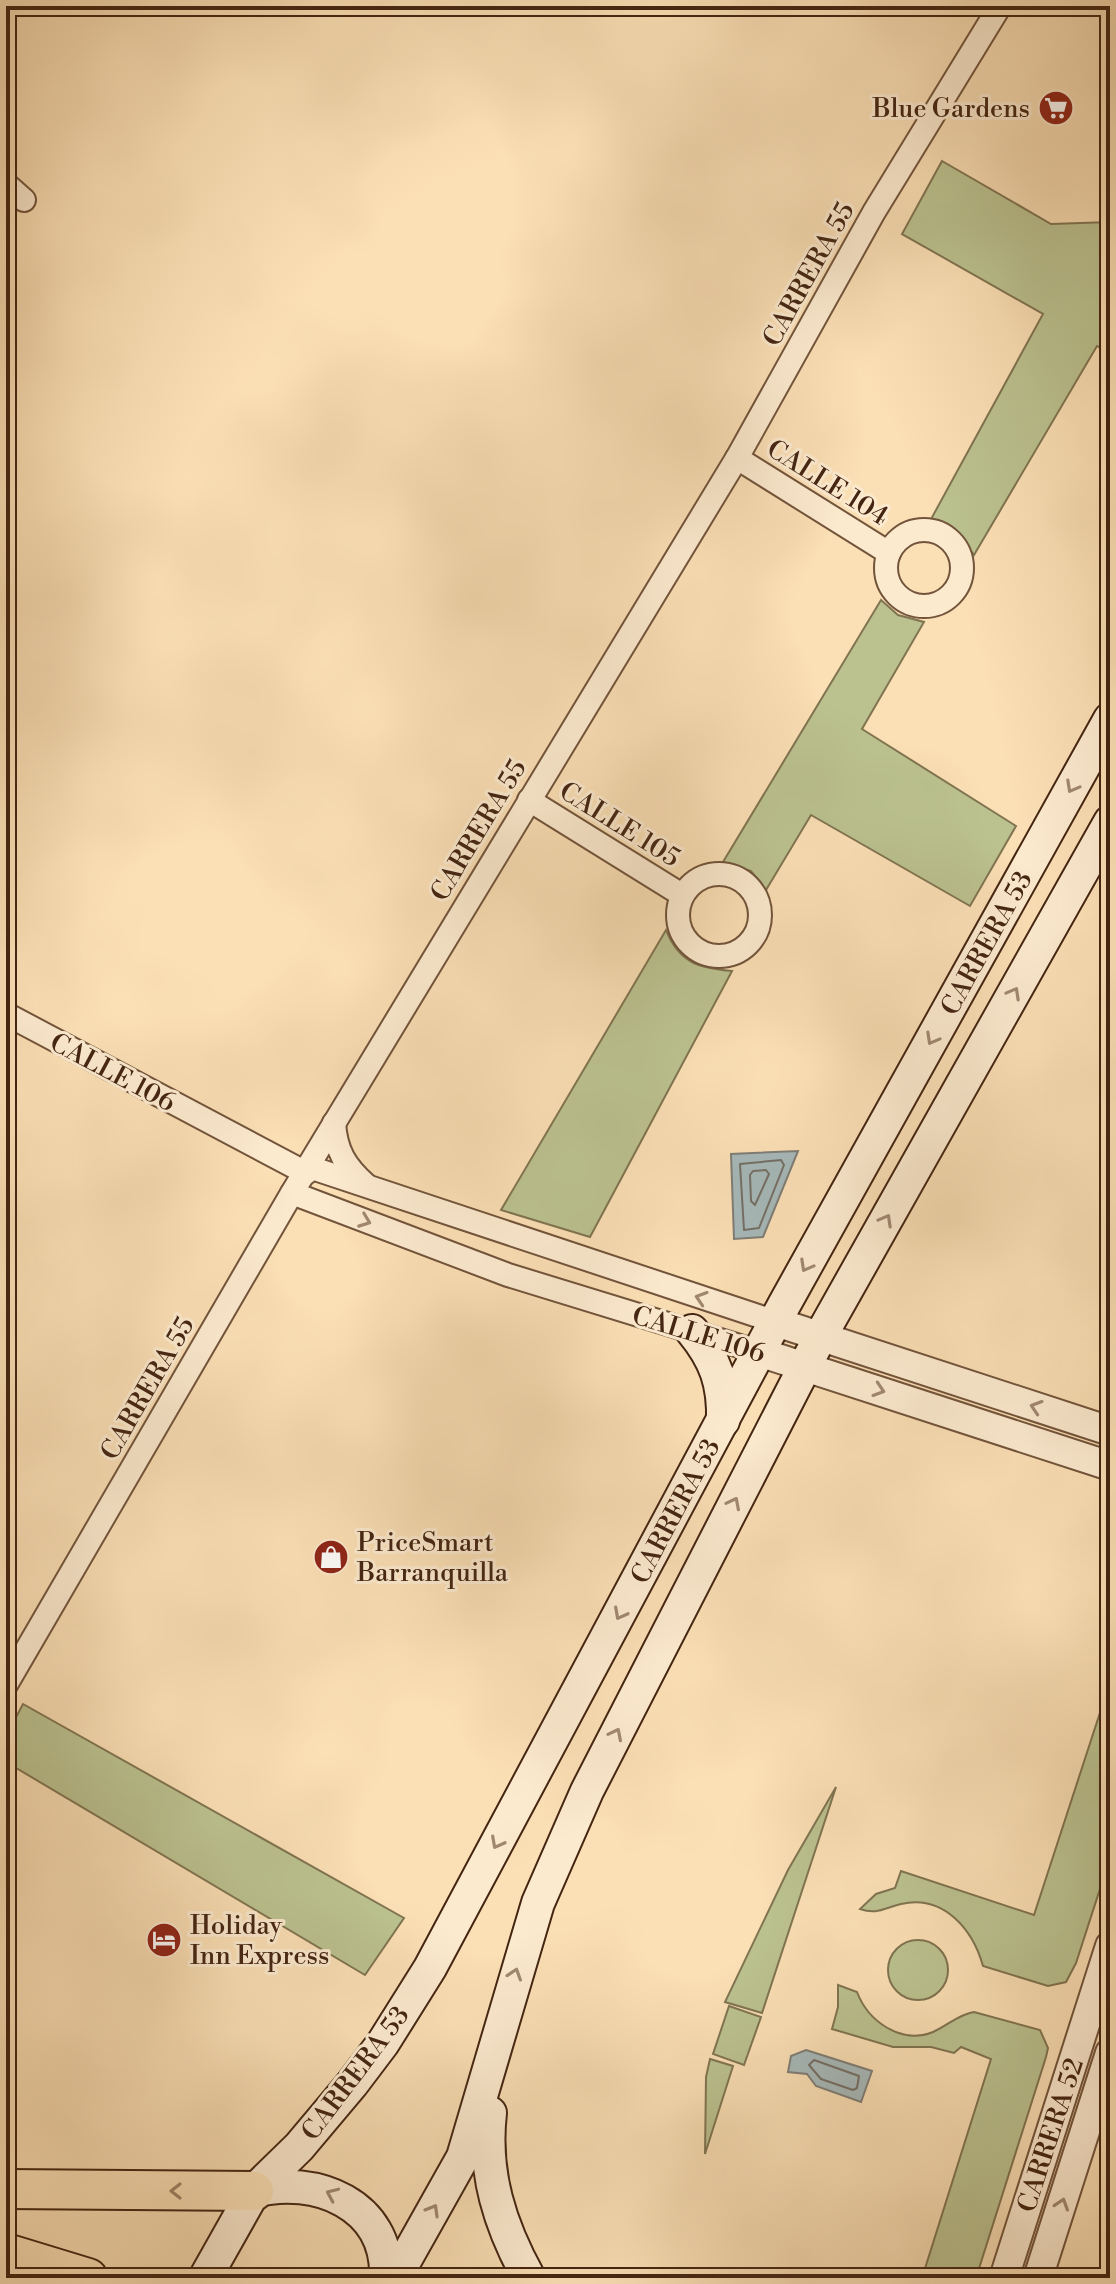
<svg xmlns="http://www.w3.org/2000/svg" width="1116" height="2284" viewBox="0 0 1116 2284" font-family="'Libre Bodoni',serif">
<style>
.green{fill:#bbc290;stroke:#807451;stroke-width:2}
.water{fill:#a6b9ba;stroke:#7f7e77;stroke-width:2}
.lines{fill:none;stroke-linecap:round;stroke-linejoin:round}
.shore{stroke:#756f66;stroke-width:2}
.minor-casing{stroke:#72543b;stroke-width:26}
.tertiary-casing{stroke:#72543b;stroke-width:32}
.secondary-casing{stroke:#442512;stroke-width:36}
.trunk-casing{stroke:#442512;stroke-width:42}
.minor{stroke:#fceacf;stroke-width:22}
.tertiary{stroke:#fceacf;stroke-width:28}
.secondary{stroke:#fceacf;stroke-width:32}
.trunk{stroke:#fbdfb5;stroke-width:38}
.oneway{stroke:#a08870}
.oneway2{stroke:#a08264}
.labels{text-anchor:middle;stroke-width:6;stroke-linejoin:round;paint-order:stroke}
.poi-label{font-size:26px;fill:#442512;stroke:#fceacf;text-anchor:start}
.street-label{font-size:26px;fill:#442512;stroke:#fceacf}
</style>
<rect width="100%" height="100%" fill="#fbdfb5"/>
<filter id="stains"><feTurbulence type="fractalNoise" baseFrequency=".0025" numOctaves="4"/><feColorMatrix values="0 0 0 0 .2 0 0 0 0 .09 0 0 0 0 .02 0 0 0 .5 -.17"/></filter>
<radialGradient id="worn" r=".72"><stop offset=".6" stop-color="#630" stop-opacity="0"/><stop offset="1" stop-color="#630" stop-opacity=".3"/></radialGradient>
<!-- green -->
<g class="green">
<polygon points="942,161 1051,224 1110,222 1110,352 1097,346 974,555 958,536 930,521 1043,314 902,234"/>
<polygon points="881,600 898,615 924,622 862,729 1016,826 970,906 811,815 766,890 751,871 723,862"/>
<path d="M666,930C679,963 699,968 732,971L590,1237L501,1210Z"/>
<path d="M1110,1682V1858L1076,1963L1066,1982L1048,1986L983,1966C973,1930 944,1894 901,1904C884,1908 877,1915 860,1909L876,1894L895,1888L901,1871L1034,1915Z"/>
<polygon points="23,1704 404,1918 365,1975 6,1762 6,1736"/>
<polygon points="836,1787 762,2013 725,2002 788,1870"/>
<circle cx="918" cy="1970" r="30"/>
<path d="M838,1985L857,1992C868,2021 901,2045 933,2032C947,2026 959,2014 974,2012L1040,2030L1048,2048L1046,2057L976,2278H922L991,2059L961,2047L954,2053L931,2047H893L832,2029L838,2007Z"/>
<polygon points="729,2006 761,2017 744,2065 713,2054"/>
<polygon points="710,2059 733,2066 705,2154 706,2077"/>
</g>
<!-- water -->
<g class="water">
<polygon points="798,1151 763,1237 734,1239 731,1154"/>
<polygon points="806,2050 872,2071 861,2102 816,2086 807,2074 788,2072 791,2056"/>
</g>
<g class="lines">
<!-- shore -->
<g class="shore">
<polygon points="781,1160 784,1165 759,1228 744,1230 740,1164"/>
<polygon points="753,1171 766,1170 769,1174 755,1205 751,1201 750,1175"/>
<polygon points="814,2060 859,2076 857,2088 853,2090 821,2079 809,2065"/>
</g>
<defs>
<g id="minor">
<polyline points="6,184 24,200"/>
<polyline points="737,458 889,553"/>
<circle cx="924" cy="568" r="38"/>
<polyline points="529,800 682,895"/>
<circle cx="719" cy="915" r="41"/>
<polyline points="6,1014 306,1173"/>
<path d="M334,1123C336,1151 345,1166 366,1185"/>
<polyline points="309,1167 776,1322"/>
<polyline points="292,1193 508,1275 759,1352"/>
<polyline points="6,1685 292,1193 737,458 874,212 1000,6"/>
</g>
<g id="tertiary">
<polyline points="776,1322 1110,1431"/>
<polyline points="759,1352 1110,1466"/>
<polyline points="1004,2278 1110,1946"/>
<polyline points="1038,2278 1110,2053"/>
</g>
<g id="secondary">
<path d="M692,1331C716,1360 724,1384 723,1421"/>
<path d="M490,2113C483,2173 500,2226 529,2278"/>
<path d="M254,2191C315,2175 389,2204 386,2278"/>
<polyline points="205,2278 254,2191 299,2147 352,2084 383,2043 430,1968 784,1305 1110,719"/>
<polyline points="395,2278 463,2157 538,1903 587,1791 820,1337 1110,822"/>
</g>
<g id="trunk">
<polyline points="6,2189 254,2191"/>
<polyline points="6,2253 88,2278"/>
</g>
</defs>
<!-- minor casing -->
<use href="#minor" class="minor-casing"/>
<!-- tertiary casing -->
<use href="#tertiary" class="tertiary-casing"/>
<!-- secondary casing -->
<use href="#secondary" class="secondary-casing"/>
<!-- trunk casing -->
<use href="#trunk" class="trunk-casing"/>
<!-- minor -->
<use href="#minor" class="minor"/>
<!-- tertiary -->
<use href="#tertiary" class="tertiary"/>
<!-- secondary -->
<use href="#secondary" class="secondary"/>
<!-- trunk -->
<use href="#trunk" class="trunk"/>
</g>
<!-- one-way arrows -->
<defs><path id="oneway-chevron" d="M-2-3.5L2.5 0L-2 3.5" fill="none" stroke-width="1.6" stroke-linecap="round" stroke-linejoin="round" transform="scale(2)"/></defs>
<g class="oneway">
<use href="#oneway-chevron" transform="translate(1072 787) rotate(119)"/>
<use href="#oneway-chevron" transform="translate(1014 993) rotate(-61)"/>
<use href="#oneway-chevron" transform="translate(932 1039) rotate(119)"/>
<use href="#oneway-chevron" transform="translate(886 1220) rotate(-61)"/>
<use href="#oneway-chevron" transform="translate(365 1221) rotate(21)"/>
<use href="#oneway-chevron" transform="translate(806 1266) rotate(119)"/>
<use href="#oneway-chevron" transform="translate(701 1298) rotate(-162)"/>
<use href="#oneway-chevron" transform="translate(879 1390) rotate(18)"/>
<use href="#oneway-chevron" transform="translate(1036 1407) rotate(-162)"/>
<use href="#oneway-chevron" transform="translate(734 1503) rotate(-63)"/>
<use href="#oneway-chevron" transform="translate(620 1614) rotate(118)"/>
<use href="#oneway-chevron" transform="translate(616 1734) rotate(-63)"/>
<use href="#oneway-chevron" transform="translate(497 1843) rotate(118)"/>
<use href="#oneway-chevron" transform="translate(515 1974) rotate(-72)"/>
<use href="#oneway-chevron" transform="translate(332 2194) rotate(-156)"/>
<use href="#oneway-chevron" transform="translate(1062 2204) rotate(-72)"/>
<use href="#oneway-chevron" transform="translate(433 2210) rotate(-60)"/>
</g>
<use class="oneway2" href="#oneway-chevron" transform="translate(176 2191) rotate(-180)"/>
<!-- icons -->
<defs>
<symbol id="supermarket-disc" viewBox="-11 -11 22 22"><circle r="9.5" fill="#8f2418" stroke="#fceacf"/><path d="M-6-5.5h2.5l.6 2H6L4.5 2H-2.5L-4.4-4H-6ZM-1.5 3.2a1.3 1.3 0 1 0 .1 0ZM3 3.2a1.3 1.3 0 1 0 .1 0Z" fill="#fff"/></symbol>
<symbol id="shop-disc" viewBox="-11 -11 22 22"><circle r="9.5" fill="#8f2418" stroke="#fceacf"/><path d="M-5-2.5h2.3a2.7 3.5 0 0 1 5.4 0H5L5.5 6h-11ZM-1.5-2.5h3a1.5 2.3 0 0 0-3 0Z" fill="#fff"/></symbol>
<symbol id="hotel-disc" viewBox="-11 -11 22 22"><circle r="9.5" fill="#8f2418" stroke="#fceacf"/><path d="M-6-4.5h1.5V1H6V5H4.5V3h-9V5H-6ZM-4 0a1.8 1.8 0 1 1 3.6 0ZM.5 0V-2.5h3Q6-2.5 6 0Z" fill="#fff"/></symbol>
</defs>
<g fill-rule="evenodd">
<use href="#supermarket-disc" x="1036" y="88" width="40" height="40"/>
<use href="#shop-disc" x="311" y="1537" width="40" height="40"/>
<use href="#hotel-disc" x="144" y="1920" width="40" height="40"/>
</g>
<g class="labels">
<!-- poi labels -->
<g class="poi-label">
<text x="1030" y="117" text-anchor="end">Blue Gardens</text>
<text x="357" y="1551">PriceSmart<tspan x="357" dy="30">Barranquilla</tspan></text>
<text x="190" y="1934">Holiday<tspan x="190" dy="30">Inn Express</tspan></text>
</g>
<!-- street labels -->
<g class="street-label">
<text transform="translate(808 274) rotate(-61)" y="9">CARRERA 55</text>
<text transform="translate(828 482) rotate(32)" y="9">CALLE 104</text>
<text transform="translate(620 824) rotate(32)" y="9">CALLE 105</text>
<text transform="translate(478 830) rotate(-59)" y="9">CARRERA 55</text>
<text transform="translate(986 943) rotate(-61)" y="9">CARRERA 53</text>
<text transform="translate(113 1072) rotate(28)" y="9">CALLE 106</text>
<text transform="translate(699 1334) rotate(17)" y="9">CALLE 106</text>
<text transform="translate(147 1388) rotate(-60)" y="9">CARRERA 55</text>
<text transform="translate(675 1511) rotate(-62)" y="9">CARRERA 53</text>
<text transform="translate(355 2073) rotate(-53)" y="9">CARRERA 53</text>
<text transform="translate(1050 2135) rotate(-72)" y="9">CARRERA 52</text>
</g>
</g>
<!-- margin -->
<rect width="1116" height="2284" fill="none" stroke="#fbdfb5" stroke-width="32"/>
<rect x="8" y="8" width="1100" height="2268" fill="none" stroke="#442512" stroke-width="4"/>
<rect x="16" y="16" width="1084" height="2252" fill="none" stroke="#442512" stroke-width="2"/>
<rect width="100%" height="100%" filter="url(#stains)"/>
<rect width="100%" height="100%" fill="url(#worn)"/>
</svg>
